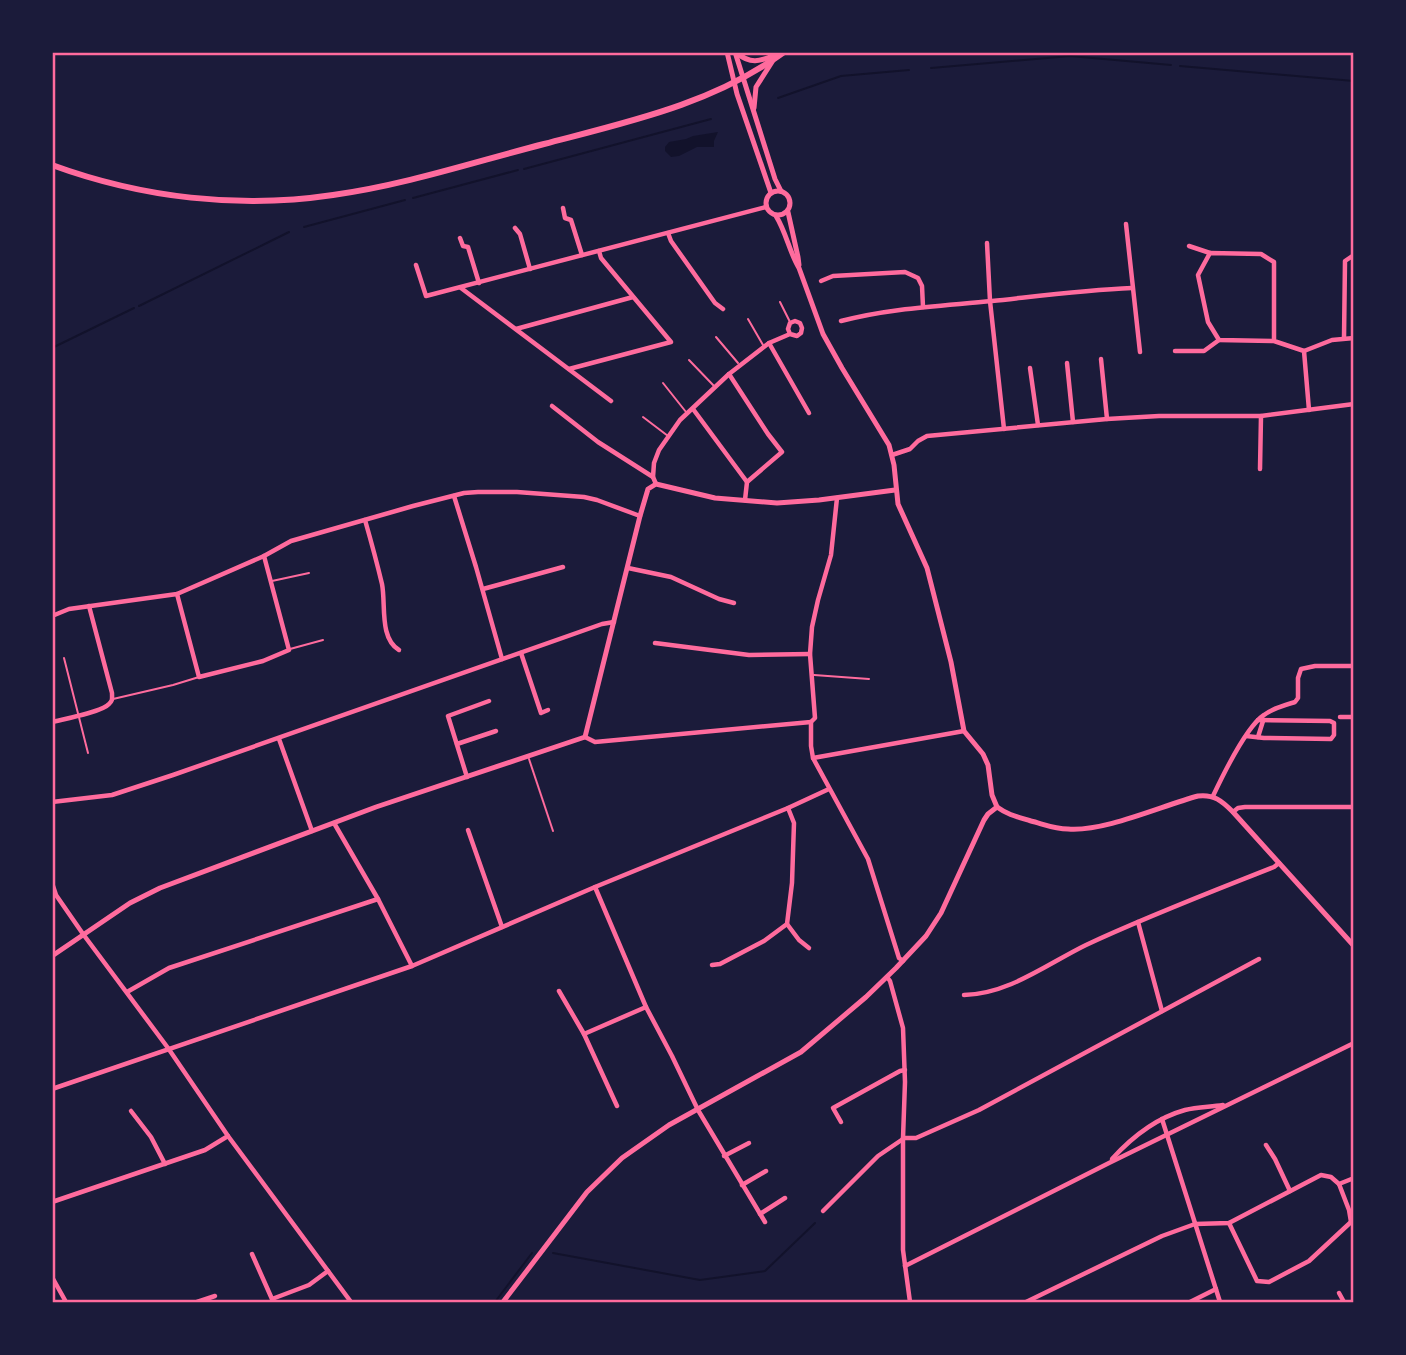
<svg xmlns="http://www.w3.org/2000/svg" width="1406" height="1355" viewBox="0 0 1406 1355" font-family="Manrope,sans-serif">
<style>
.water{fill:#12122b}
.lines{fill:none;stroke-linecap:round;stroke-linejoin:round}
.stream{stroke:#12122b;stroke-width:2}
.service{stroke:#ff6b9d;stroke-width:2}
.minor{stroke:#ff6b9d;stroke-width:4.5}
.tertiary{stroke:#ff6b9d;stroke-width:5}
.secondary{stroke:#ff6b9d;stroke-width:6}
.neatline{fill:none;stroke:#ff6b9d;stroke-width:2.5}
</style>
<rect width="100%" height="100%" fill="#1b1b3a"/>
<!-- water -->
<polygon class="water" points="718,132 714,141 714,147 697,147 679,156 671,157 665,151 665,147 669,142 686,139 693,136"/>
<g class="lines">
<!-- stream -->
<g class="stream">
<polyline points="1180,66 1354,81"/>
<polyline points="931,68 1070,56 1171,65"/>
<polyline points="778,98 841,76 909,70"/>
<polyline points="524,169 711,119"/>
<polyline points="413,198 518,170"/>
<polyline points="304,227 405,200"/>
<polyline points="139,306 289,232"/>
<polyline points="52,348 134,308"/>
<polyline points="553,1253 700,1280 765,1271 815,1223"/>
<polyline points="495,1302 532,1253"/>
</g>
<!-- service -->
<g class="service">
<polyline points="780,302 790,322"/>
<polyline points="748,319 763,345"/>
<polyline points="716,337 738,363"/>
<polyline points="689,360 715,387"/>
<polyline points="663,383 686,412"/>
<polyline points="643,417 668,436"/>
<polyline points="272,581 309,573"/>
<polyline points="290,649 323,640"/>
<polyline points="64,658 88,753"/>
<polyline points="814,675 869,679"/>
<polyline points="113,699 173,685 199,677"/>
<polyline points="529,759 553,831"/>
</g>
<!-- minor -->
<g class="minor">
<polyline points="563,208 565,218 571,220 582,255"/>
<polyline points="1126,224 1140,352"/>
<polyline points="515,228 520,234 530,269"/>
<polyline points="668,233 671,241 715,303 723,309"/>
<polyline points="460,238 463,246 468,247 479,283"/>
<polyline points="987,243 990,301 1004,429"/>
<polyline points="1189,246 1210,253"/>
<polyline points="416,265 426,296 766,207"/>
<polyline points="821,281 833,276 905,272 918,278 922,286 923,307"/>
<polyline points="461,288 611,401"/>
<path d="M841,321C890,308 941,306 992,301C1039,296 1085,290 1132,288"/>
<polyline points="516,329 633,297"/>
<polyline points="1344,338 1345,261 1354,255"/>
<polyline points="1274,341 1274,262 1261,254 1210,253 1198,275 1208,322 1219,340 1274,341 1304,351 1309,410"/>
<polyline points="769,343 809,413"/>
<polyline points="1175,351 1204,351 1219,340"/>
<polyline points="1304,351 1332,340 1354,338"/>
<polyline points="1101,359 1107,419"/>
<polyline points="1067,363 1073,422"/>
<polyline points="1030,368 1038,425"/>
<polyline points="569,369 671,342 601,258 599,251"/>
<polyline points="729,374 768,434 782,452 747,482"/>
<polyline points="552,406 598,442 653,477"/>
<polyline points="693,409 747,482 745,500"/>
<polyline points="892,455 910,449 918,441 927,436 1107,419 1159,416 1261,416 1354,404"/>
<polyline points="1260,469 1261,416"/>
<polyline points="656,484 653,477 654,463 659,450 680,420 729,374 769,343 790,334 797,336 801,333 802,328 800,323 795,321 790,323 788,329 790,334"/>
<polyline points="454,496 476,567 502,659"/>
<polyline points="837,498 831,555 818,600 812,627 810,654 815,718 811,722 811,746 813,758 868,859 899,958 903,961"/>
<path d="M365,520C371,541 377,563 382,584C386,604 379,638 399,650"/>
<polyline points="628,568 671,577 719,599 734,603"/>
<polyline points="483,589 563,567"/>
<polyline points="177,594 199,677 263,661 289,650 264,556"/>
<polyline points="52,616 69,609 177,594 264,556 291,541 413,506 464,493 478,492 517,492 584,497 597,500 640,516"/>
<polyline points="655,643 749,655 810,654"/>
<polyline points="521,653 541,713 548,710"/>
<polyline points="1340,717 1354,717"/>
<path d="M52,722C64,719 102,712 109,704C113,700 112,699 112,693L89,606"/>
<polyline points="1246,736 1264,738 1331,739 1334,735 1334,723 1330,721 1258,720"/>
<polyline points="585,737 595,742 811,722"/>
<polyline points="1258,737 1263,721"/>
<polyline points="279,739 312,831"/>
<polyline points="457,744 496,731"/>
<polyline points="813,758 964,731"/>
<polyline points="467,777 448,716 489,701"/>
<path d="M1213,796C1222,777 1247,726 1264,715C1273,708 1285,705 1295,702L1298,698V678L1301,669L1315,666H1354"/>
<polyline points="52,802 112,795 173,775 602,624 614,622"/>
<polyline points="1233,812 1238,808 1245,807 1354,807"/>
<polyline points="334,823 378,899 412,966"/>
<polyline points="468,830 502,927"/>
<polyline points="52,883 56,895 83,934 168,1048 228,1136 351,1302"/>
<polyline points="595,887 646,1007 672,1056 698,1110 765,1222"/>
<polyline points="1138,922 1162,1011"/>
<polyline points="787,924 799,940 809,948"/>
<polyline points="712,965 720,964 764,941 787,924 792,883 794,823 788,808"/>
<polyline points="887,977 890,981 903,1028 905,1082 903,1138 903,1250 910,1302"/>
<polyline points="559,991 584,1034"/>
<polyline points="127,992 169,968 378,899"/>
<path d="M964,995C1009,994 1047,964 1086,945C1148,916 1211,892 1274,867L1279,863"/>
<polyline points="52,1089 412,966 595,887 788,808 829,789"/>
<polyline points="617,1106 584,1034 646,1007"/>
<polyline points="131,1111 151,1137 165,1164"/>
<polyline points="1162,1119 1220,1302"/>
<polyline points="841,1122 833,1108 900,1071 905,1070"/>
<polyline points="903,1138 916,1138 979,1110 1259,959"/>
<polyline points="1266,1145 1275,1159 1290,1191"/>
<polyline points="724,1156 749,1143"/>
<path d="M1112,1159C1132,1137 1156,1118 1185,1110C1197,1107 1210,1107 1223,1105"/>
<polyline points="1339,1184 1349,1210 1351,1222"/>
<polyline points="742,1185 766,1171"/>
<polyline points="52,1202 205,1150 228,1136"/>
<polyline points="823,1211 878,1156 903,1139"/>
<polyline points="760,1214 785,1198"/>
<polyline points="1229,1223 1257,1281 1269,1282 1309,1261 1351,1222 1354,1225"/>
<polyline points="252,1254 272,1299 309,1285 328,1271"/>
<polyline points="905,1266 1109,1163 1354,1043"/>
<polyline points="52,1277 66,1302"/>
<polyline points="1339,1293 1344,1302"/>
<polyline points="197,1302 215,1296"/>
<polyline points="1026,1302 1162,1236 1195,1224 1229,1223 1321,1175 1331,1177 1339,1184 1354,1178"/>
<polyline points="1190,1302 1216,1289"/>
</g>
<!-- tertiary -->
<g class="tertiary">
<polyline points="727,52 737,94 771,193"/>
<polyline points="735,52 775,179 781,191"/>
<path d="M737,53C752,66 762,60 779,54"/>
<polyline points="754,108 756,87 772,62"/>
<circle cx="778" cy="203" r="12"/>
<polyline points="788,212 798,257 799,265"/>
<path d="M776,216C786,232 789,251 799,268L823,334L842,368L889,445L894,465L898,504L927,568L951,662L964,731L983,754L988,765L992,795L997,807"/>
<path d="M997,807C1008,815 1018,817 1031,821C1043,824 1055,829 1068,829C1104,832 1161,806 1198,796C1214,794 1222,801 1233,812L1354,946"/>
<polyline points="52,956 130,903 160,888 376,807 585,737 640,516 648,489 656,484 715,498 777,503 819,500 895,490"/>
<polyline points="503,1302 587,1192 622,1158 669,1125 801,1052 866,997 896,968 926,936 941,913 984,820 988,814 997,807"/>
</g>
<!-- secondary -->
<path class="secondary" d="M52,165C142,198 239,209 333,195C405,185 474,162 544,144C628,122 713,104 784,52"/>
</g>
<!-- border -->
<rect width="1406" height="1355" fill="none" stroke="#1b1b3a" stroke-width="108"/>
<rect x="54" y="54" width="1298" height="1247" class="neatline"/>
</svg>
